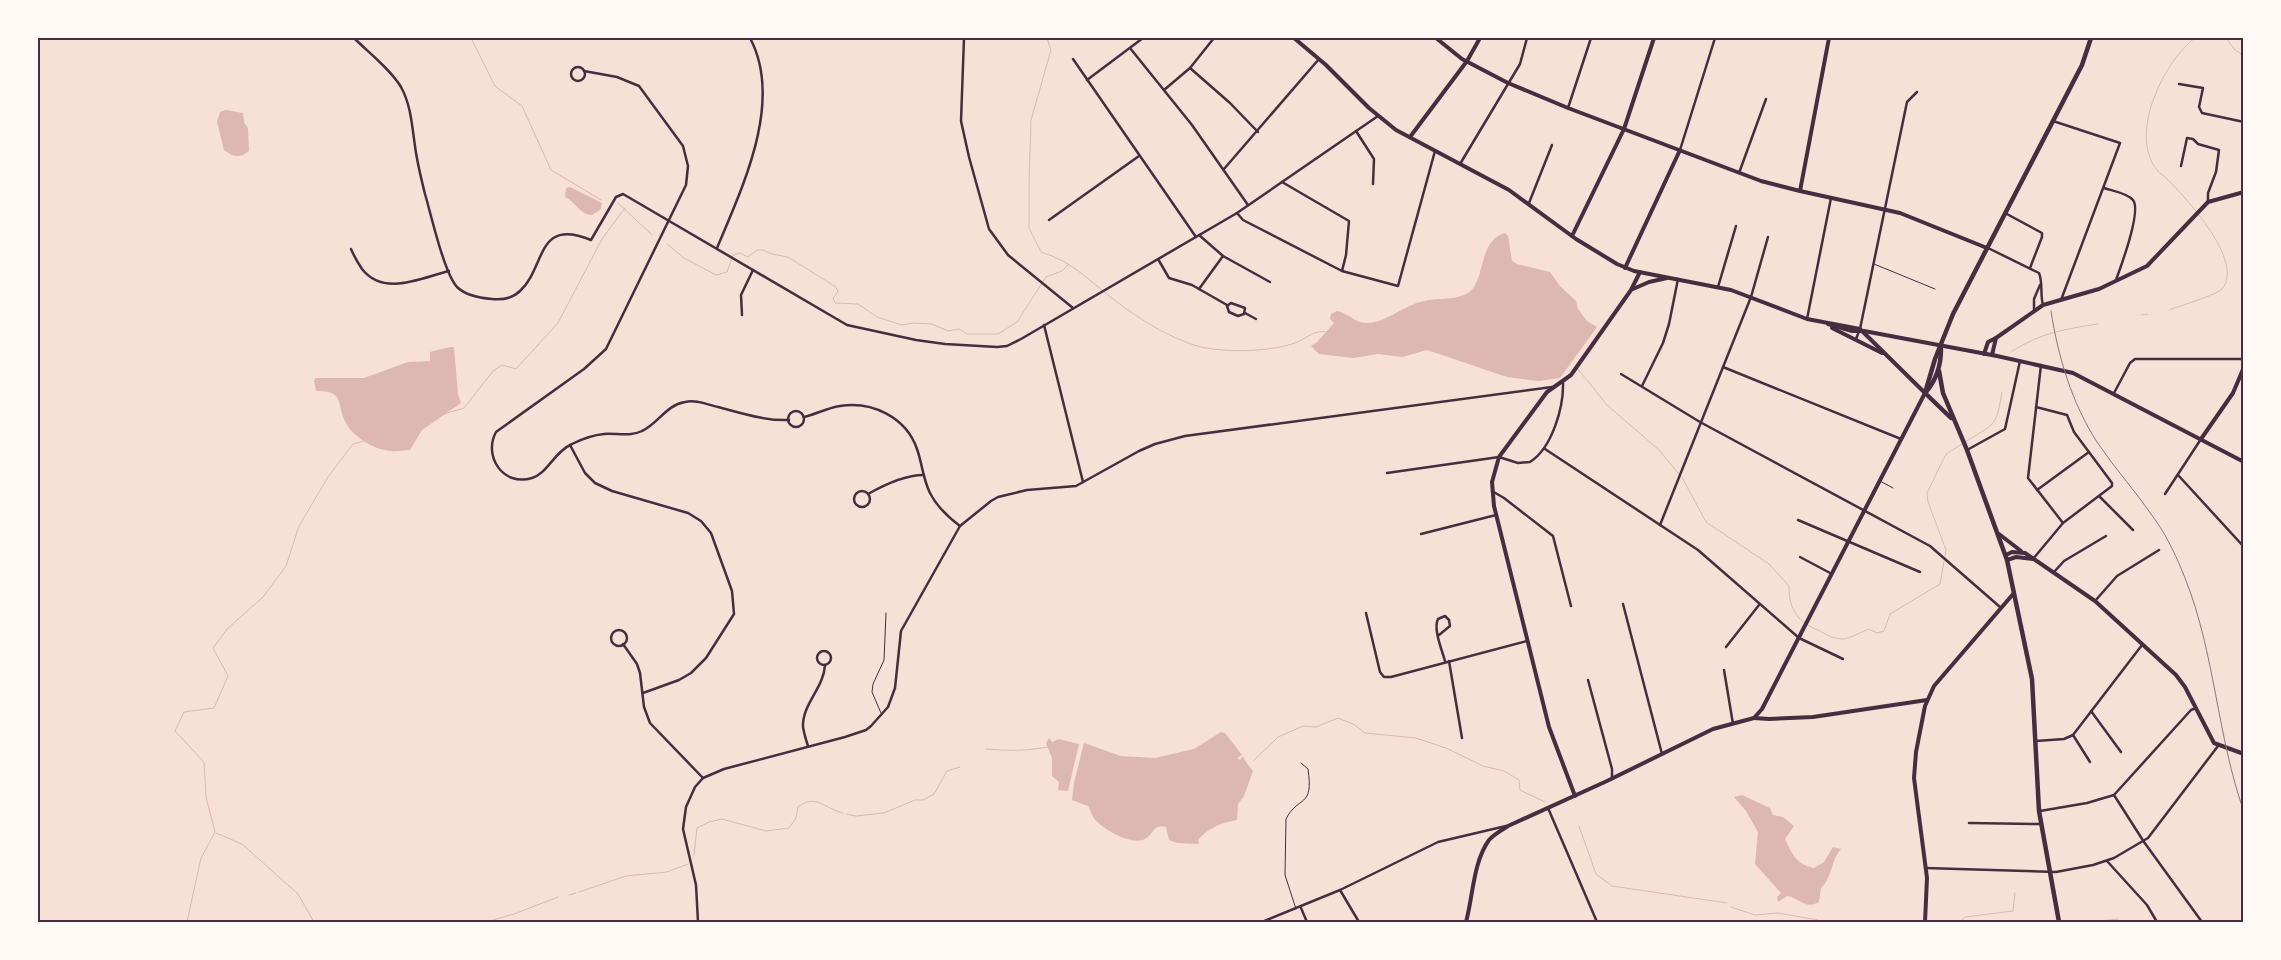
<svg xmlns="http://www.w3.org/2000/svg" width="2281" height="960" viewBox="0 0 2281 960" font-family="'Titillium Web',sans-serif">
<style>
.water{fill:#dcb8b0}
.lines{fill:none;stroke-linecap:round;stroke-linejoin:round}
.stream{stroke:#dcb8b0;stroke-width:1}
.service{stroke:#4a2c40;stroke-width:1}
.minor{stroke:#4a2c40;stroke-width:2.5}
.tertiary{stroke:#4a2c40;stroke-width:4}
.secondary{stroke:#4a2c40;stroke-width:4}
.primary{stroke:#4a2c40;stroke-width:4.5}
.rail{stroke:#8f747c;stroke-width:1}
.neatline{fill:none;stroke:#4a2c40;stroke-width:2}
</style>
<rect width="100%" height="100%" fill="#f7e1d7"/>
<!-- water -->
<g class="water">
<path d="M226,110L243,113L244,122L248,128L249,151C239,159 233,157 224,150L217,122L220,112Z"/>
<path d="M570,187L602,203L601,209L592,215C579,214 576,202 565,197L566,188Z"/>
<path d="M1505,233L1508,236L1512,261L1517,264L1550,272L1560,286L1576,301L1578,309L1587,321L1597,327L1560,378L1539,381L1507,377L1427,350L1402,357L1378,354L1353,358L1319,354L1311,346L1317,342L1334,323L1330,319L1331,314L1337,311C1348,313 1356,324 1368,323C1387,322 1404,305 1424,301C1439,297 1464,302 1474,287C1485,269 1481,240 1505,233Z"/>
<path d="M450,347H454L458,394L461,403L422,430L410,450C404,450 397,452 391,451C375,450 353,437 346,423C336,405 346,390 316,391L314,380L316,378H364L408,362L430,361V352Z"/>
<path d="M1221,732L1225,733L1242,755L1237,758L1240,760L1243,756L1246,762L1253,771L1244,796L1238,804L1237,820C1223,822 1208,828 1198,840L1199,844L1177,843L1169,840L1166,827C1153,823 1154,834 1145,839C1131,846 1102,829 1093,817C1091,813 1090,809 1088,806L1072,800L1074,783L1084,743L1121,756L1155,758L1194,749Z"/>
<polygon points="1049,738 1052,742 1059,739 1079,744 1068,791 1058,790 1059,782 1052,776 1052,758 1046,743"/>
<path d="M1742,795L1770,808L1773,815L1783,817L1794,826L1785,839C1792,854 1797,865 1814,868L1824,862L1833,847L1841,849C1831,860 1832,878 1821,888L1819,902C1805,910 1800,898 1787,896L1778,902L1777,897L1781,893L1755,864L1758,832L1746,811L1734,797Z"/>
</g>
<g class="lines">
<!-- stream -->
<g class="stream">
<polyline points="471,38 495,86 522,106 551,170 601,200"/>
<path d="M1047,38L1051,50L1031,120L1029,183V228L1041,252C1074,262 1090,282 1117,302C1141,320 1168,337 1197,346C1223,353 1270,352 1295,343C1306,339 1315,329 1326,332"/>
<polyline points="2226,38 2235,50 2244,56"/>
<polyline points="618,203 652,235"/>
<polyline points="667,244 684,258 716,275 727,272 733,255 740,253 748,257 757,250 763,250 772,254 788,257 836,287 838,292 833,298 835,303 858,304 877,317 902,325 913,323 932,324 948,331 959,329 967,334 998,334 1017,322 1046,277 1062,271 1069,264"/>
<path d="M2169,310C2179,306 2217,295 2222,289C2245,262 2187,199 2168,180C2165,176 2160,174 2157,170C2128,134 2164,61 2195,38"/>
<polyline points="2141,315 2148,314"/>
<path d="M2011,352C2040,333 2065,329 2098,324"/>
<path d="M1578,369L1607,405L1659,450L1683,479L1706,522L1769,564L1789,586C1789,611 1798,622 1820,631C1827,635 1834,639 1843,639C1851,638 1861,632 1869,629L1877,633L1884,631L1890,614L1940,584L1946,550L1928,502L1927,493L1946,454L1962,444"/>
<polyline points="441,415 464,408 493,371 502,365 516,369 558,323 602,239 625,208"/>
<path d="M1965,442C1995,423 1996,428 2002,392"/>
<path d="M986,749C1008,751 1026,751 1048,747"/>
<polyline points="1253,761 1278,737 1303,726 1316,727 1338,718 1353,724 1365,733 1416,738 1446,748 1483,766 1504,771 1519,780 1520,790 1545,802"/>
<polyline points="846,814 856,816 884,813 915,800 923,800 934,794 947,771 960,767"/>
<polyline points="1579,826 1596,874 1612,886 1727,903"/>
<polyline points="216,833 242,844 298,894 314,922"/>
<path d="M694,855L697,828L709,822L722,819L766,831L789,828L796,818L798,807C816,793 825,809 843,813"/>
<polyline points="579,892 626,876 667,872 688,864"/>
<polyline points="569,895 576,893"/>
<polyline points="1731,907 1755,915 1778,913 1818,920 1819,922"/>
<polyline points="187,922 201,858 215,832 206,797 204,762 175,731 184,712 214,708 228,676 213,648 227,629 263,597 286,566 299,526 328,477 353,444 364,441"/>
<polyline points="486,922 514,914 558,897"/>
<polyline points="1960,922 1965,917 2013,911 2015,893"/>
<polyline points="2067,922 2071,922"/>
<polyline points="2091,922 2118,919 2119,922"/>
</g>
<!-- service -->
<g class="service">
<polyline points="1874,264 1935,289"/>
<polyline points="1880,481 1893,488"/>
<polyline points="881,713 872,692 873,684 884,660 886,613"/>
<path d="M1296,909L1285,875L1286,819C1298,795 1314,809 1308,769L1301,763"/>
</g>
<!-- minor -->
<g class="minor">
<path d="M354,38C369,53 390,69 401,87C411,105 412,126 415,146C417,162 421,178 425,194C431,214 444,273 457,287C466,296 480,298 492,299C502,300 513,298 520,291C546,267 536,217 591,240L616,197L623,194L847,325L916,340L945,344L997,347L1007,346L1021,339L1237,213L1378,116"/>
<polyline points="964,38 961,121 969,157 989,229 1008,255 1073,308"/>
<polyline points="1130,48 1192,125 1248,205"/>
<polyline points="1073,59 1196,237"/>
<circle cx="578" cy="74" r="7"/>
<polyline points="1190,68 1230,103 1258,132"/>
<path d="M584,71L617,77L639,86L683,146L688,166L686,185L606,349L584,369L496,432C483,456 503,487 532,478C548,473 554,452 572,444C582,439 593,435 604,434C616,433 630,437 642,431C658,424 666,405 685,402C696,399 708,405 718,407C741,413 765,421 789,420"/>
<polyline points="1087,80 1143,38"/>
<polyline points="2179,84 2203,88 2199,107 2202,113 2244,122"/>
<polyline points="1164,90 1190,68 1214,38"/>
<polyline points="1568,108 1591,38"/>
<polyline points="2053,121 2120,143 2061,300"/>
<polyline points="1356,131 1374,159 1373,184"/>
<polyline points="1680,150 1715,38"/>
<polyline points="1460,164 1520,64 1527,38"/>
<polyline points="2181,166 2187,138 2193,139 2198,144 2219,150 2216,172 2208,193 2208,202"/>
<polyline points="1224,169 1319,59"/>
<polyline points="1739,173 1766,99"/>
<polyline points="1282,182 1349,221 1346,255 1342,271"/>
<path d="M2104,188C2113,191 2127,193 2133,200C2142,211 2121,266 2116,280"/>
<polyline points="1529,203 1552,145"/>
<polyline points="1237,213 1243,220 1342,271 1398,286 1435,151"/>
<polyline points="2005,213 2042,233 2042,237 2030,268"/>
<polyline points="1049,220 1139,156"/>
<polyline points="1199,235 1223,256"/>
<path d="M717,248C742,188 784,102 750,38"/>
<path d="M1988,248L2039,273C2043,282 2040,295 2043,305"/>
<path d="M351,249C354,256 358,263 362,269C384,297 421,278 449,271"/>
<polyline points="1158,259 1169,278 1192,285 1227,305"/>
<polyline points="1718,287 1736,226"/>
<polyline points="1199,289 1223,256 1270,282"/>
<polygon points="1231,303 1245,308 1244,314 1238,316 1229,312 1227,306"/>
<polyline points="2034,310 2034,299 2040,285"/>
<polyline points="1245,313 1256,319"/>
<polyline points="742,315 741,295 753,270"/>
<polyline points="1807,319 1831,198"/>
<polyline points="1044,325 1083,482"/>
<polyline points="1856,339 1860,329 1907,102 1917,92"/>
<polyline points="2041,365 2028,478 2063,523"/>
<polyline points="1723,367 1901,439"/>
<polyline points="1621,374 1700,422 1930,546 2000,607"/>
<polyline points="1642,386 1663,343 1669,324 1678,279"/>
<polyline points="2114,393 2130,363 2135,359 2244,359"/>
<circle cx="796" cy="419" r="8"/>
<path d="M804,417C816,414 827,408 840,406C872,401 906,417 917,449C922,463 923,479 930,493C937,507 948,517 960,526"/>
<polyline points="570,445 585,473 595,483 612,491 688,513 701,521 711,533 732,591 734,614 706,658 691,673 679,680 643,693"/>
<polyline points="1545,449 1698,550 1799,638 1843,659"/>
<polyline points="1967,450 2005,429 2020,361"/>
<path d="M1387,473L1499,457L1518,463L1530,462C1552,448 1564,407 1563,382"/>
<polyline points="2178,475 2244,547"/>
<polyline points="2037,490 2089,452"/>
<polyline points="1492,491 1504,498 1553,536 1571,606"/>
<circle cx="862" cy="499" r="8"/>
<path d="M868,494C884,485 904,475 923,475"/>
<polyline points="2165,494 2201,439"/>
<polyline points="2099,496 2133,530"/>
<polyline points="1798,520 1920,572"/>
<polyline points="1660,525 1751,297 1768,237"/>
<polyline points="1421,534 1496,515"/>
<polyline points="1800,557 1832,574"/>
<polyline points="2033,559 2063,523 2112,486 2112,483 2074,432 2067,415 2036,407"/>
<polyline points="2054,572 2064,561 2106,536"/>
<polyline points="2095,601 2117,576 2159,550"/>
<polyline points="1623,604 1662,754"/>
<polyline points="1366,613 1380,672 1384,677 1391,677 1527,641"/>
<circle cx="619" cy="638" r="8"/>
<path d="M1439,635L1450,626L1449,620L1445,616L1438,619C1433,629 1442,650 1445,661"/>
<polyline points="623,644 637,664 640,673 644,707 650,723 703,778"/>
<polyline points="1726,647 1759,605"/>
<circle cx="824" cy="658" r="7"/>
<polyline points="1449,661 1462,738"/>
<polyline points="1724,670 1733,724"/>
<polyline points="1588,680 1612,769 1612,778"/>
<polyline points="2196,708 2191,710 2114,795 2144,842 2202,922"/>
<polyline points="2091,711 2121,752"/>
<polyline points="2073,735 2090,762"/>
<polyline points="2036,741 2064,739 2073,735 2142,645"/>
<path d="M808,746C806,740 804,733 803,727C802,704 824,688 825,665"/>
<polyline points="1548,808 1597,922"/>
<polyline points="2040,811 2087,803 2114,795"/>
<polyline points="1969,823 2040,824"/>
<polyline points="2107,861 2147,905 2157,922"/>
<polyline points="1925,868 2056,872 2093,865 2114,858 2148,838 2218,746"/>
<polyline points="1340,890 1359,922"/>
<polyline points="1301,908 1307,922"/>
<polyline points="698,922 696,885 683,829 686,807 695,787 703,778 724,769 845,737 866,730 871,726 888,707 895,688 901,631 960,526 991,501 998,497 1027,490 1076,486 1139,451 1155,444 1185,436 1552,387"/>
<polyline points="1262,922 1340,890 1438,842 1506,826"/>
</g>
<!-- tertiary -->
<g class="tertiary">
<polyline points="1436,38 1462,59 1508,83 1568,108 1761,181 1800,191 1900,213 1987,248"/>
<polyline points="1410,137 1467,61 1480,38"/>
<polyline points="1800,191 1829,38"/>
<polyline points="1572,236 1624,129 1654,38"/>
<polyline points="1625,268 1680,150"/>
<polyline points="1633,289 1649,282 1667,278"/>
<polyline points="1754,718 1769,719 1813,717 1927,700"/>
<polyline points="1575,796 1549,727 1494,506 1492,482 1499,457 1547,392 1571,375 1631,290 1640,272"/>
<path d="M1466,922C1473,897 1473,862 1489,840C1494,834 1502,830 1508,826L1607,781L1713,729L1754,718L1762,709L1925,393"/>
</g>
<!-- secondary -->
<g class="secondary">
<polyline points="1294,38 1326,65 1369,108 1396,130 1509,190 1576,239 1617,264 1634,271 1731,290 1807,319 1860,329 1925,393"/>
<polyline points="1828,324 1852,331 1864,331 1997,356 2073,373 2244,462"/>
<polyline points="1832,328 1882,353"/>
<polyline points="1984,354 1988,342 1996,338"/>
<polyline points="1992,355 1996,338 2043,305 2099,289 2147,266 2208,202 2244,192"/>
<polyline points="2201,439 2233,393 2244,367"/>
<polyline points="1999,534 2021,551"/>
<polyline points="2006,555 2012,552 2025,553 2095,601 2176,675 2185,687 2214,743 2244,754"/>
<polyline points="2007,560 2016,557 2033,559"/>
<polyline points="1925,922 1927,878 1914,778 1916,752 1925,706 1934,686 2014,593"/>
</g>
<!-- primary -->
<g class="primary">
<polyline points="1939,371 1943,393 1967,450 2007,560 2032,679 2039,811 2059,922"/>
<path d="M1926,392C1937,379 1941,365 1941,349"/>
<polyline points="1925,393 1935,359 1953,314 2082,65 2091,38"/>
<polyline points="1925,393 1951,418"/>
</g>
<!-- rail -->
<path class="rail" d="M2051,311C2058,357 2072,403 2097,442C2115,469 2138,494 2156,521C2168,538 2177,558 2185,578C2215,653 2217,736 2244,812"/>
</g>
<!-- border -->
<rect width="2281" height="960" fill="none" stroke="#fffaf5" stroke-width="78"/>
<rect x="39" y="39" width="2203" height="882" class="neatline"/>
</svg>
